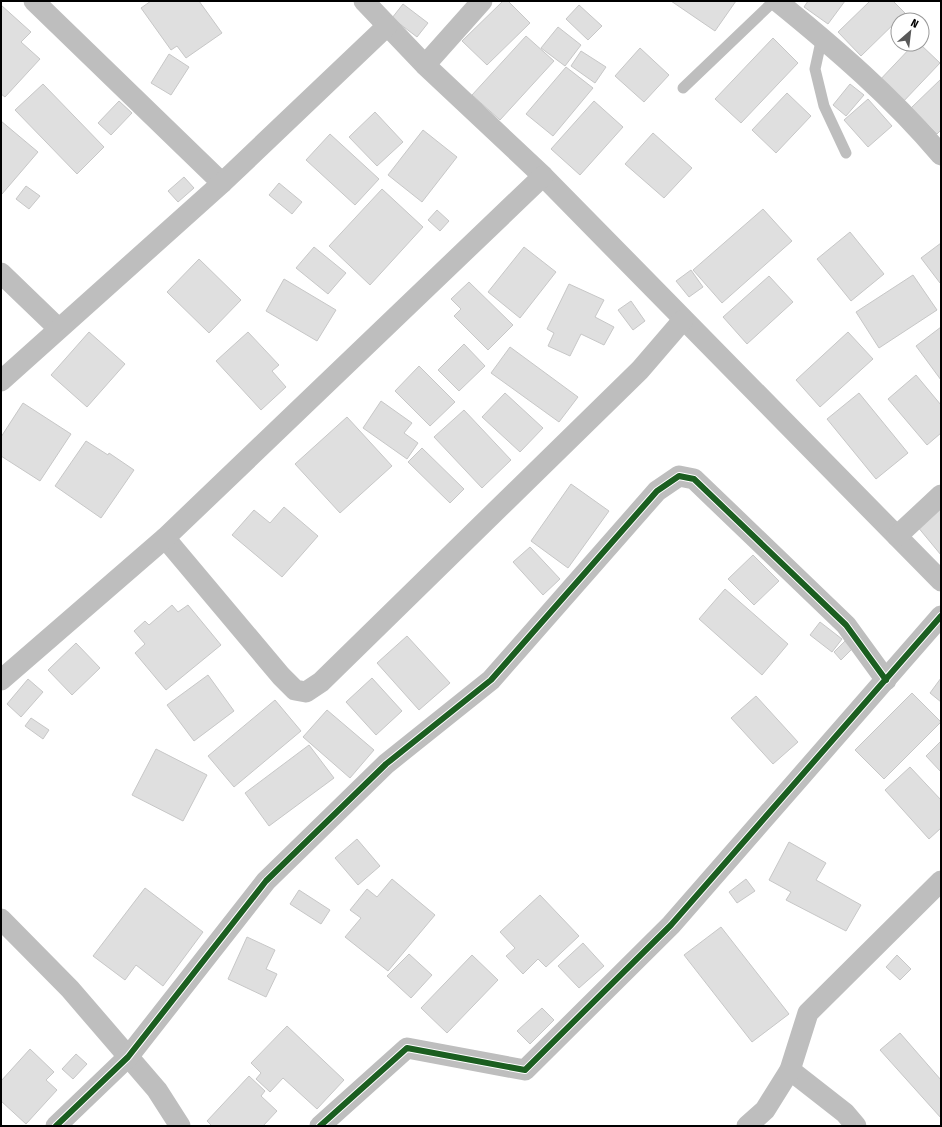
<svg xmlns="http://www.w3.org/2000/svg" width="942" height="1127" viewBox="0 0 942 1127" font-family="'Fira Sans Condensed',sans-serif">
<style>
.building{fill:#dfdfdf;stroke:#c7c7c7}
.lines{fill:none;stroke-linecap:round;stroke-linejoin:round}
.service{stroke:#bebebe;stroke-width:11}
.minor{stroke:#bebebe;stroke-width:21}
.cycleway-casing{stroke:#fff;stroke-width:8}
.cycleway{stroke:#1b5e20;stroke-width:6}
</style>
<rect width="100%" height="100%" fill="#fff"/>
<!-- building -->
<g class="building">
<polygon points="151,1 199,1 222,33 186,58 177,46 171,50 141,8"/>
<polygon points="503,1 508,1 530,23 487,65 462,41"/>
<polygon points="671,1 736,1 715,31"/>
<polygon points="808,1 845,1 828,24 804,7"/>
<polygon points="870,1 893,1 905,13 861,56 838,32"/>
<polygon points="403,4 428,23 417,37 392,18"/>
<polygon points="1,5 31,32 21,42 40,59 5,97 1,94"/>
<polygon points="579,5 602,26 588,40 566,19"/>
<polygon points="558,27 581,45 565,66 541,48"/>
<polygon points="526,36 554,61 500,120 472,95"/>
<polygon points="773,38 798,63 741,123 715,99"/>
<polygon points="914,44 920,44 940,63 900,105 877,83"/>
<polygon points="640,48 669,75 644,102 615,76"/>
<polygon points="581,51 606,67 595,83 571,66"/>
<polygon points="169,54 189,67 171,95 151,83"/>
<polygon points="566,67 593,88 553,136 526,114"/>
<polygon points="941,79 941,130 937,134 911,108"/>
<polygon points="43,84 104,147 77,174 15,110"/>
<polygon points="850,84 864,95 846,116 833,105"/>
<polygon points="787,93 811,116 776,153 752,130"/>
<polygon points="868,99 892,126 868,147 844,120"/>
<polygon points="119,101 132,113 111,135 98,123"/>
<polygon points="594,101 623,127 580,175 551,149"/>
<polygon points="375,112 403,142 377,166 349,137"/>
<polygon points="1,121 38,152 2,194 1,193"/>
<polygon points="423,130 457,157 422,202 388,175"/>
<polygon points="653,133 692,168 664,198 625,164"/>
<polygon points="330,134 379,179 355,205 306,160"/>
<polygon points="184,177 194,188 178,202 168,191"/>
<polygon points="279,183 302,202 292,214 269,195"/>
<polygon points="26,186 40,196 29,209 16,199"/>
<polygon points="382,189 423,227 370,285 329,246"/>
<polygon points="763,209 792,241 722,303 693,270"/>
<polygon points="437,210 449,221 440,231 428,220"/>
<polygon points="850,232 884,274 851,301 817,259"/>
<polygon points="941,243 941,282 940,283 921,258"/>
<polygon points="314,247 346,273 328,294 296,268"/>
<polygon points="524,247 556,272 520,318 488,292"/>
<polygon points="199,259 241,300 209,333 167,292"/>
<polygon points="691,270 703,287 689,297 676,281"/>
<polygon points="913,275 937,310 879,348 856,312"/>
<polygon points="769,276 793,302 747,344 723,317"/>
<polygon points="284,279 336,310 317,341 266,311"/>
<polygon points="469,282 513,325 488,350 454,316 461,309 451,299"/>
<polygon points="569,284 604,300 595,317 614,327 604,345 581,334 570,356 548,346 554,333 547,329"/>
<polygon points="631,301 645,321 633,330 618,310"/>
<polygon points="941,327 941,380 916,346"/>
<polygon points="89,332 125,364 87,407 51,375"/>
<polygon points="248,332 279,365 272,371 286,387 261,410 216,361"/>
<polygon points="848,332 873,359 820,407 796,380"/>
<polygon points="464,344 485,366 459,391 438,370"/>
<polygon points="510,347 578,397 559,422 491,373"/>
<polygon points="419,366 455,402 430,426 395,391"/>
<polygon points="916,375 941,405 941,433 927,445 888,399"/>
<polygon points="505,393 543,428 520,452 482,417"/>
<polygon points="859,393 908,453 876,479 827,419"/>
<polygon points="381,401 412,423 404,433 418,443 407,459 363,428"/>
<polygon points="23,403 71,434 40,481 1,456 1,437"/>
<polygon points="464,410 511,460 482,488 434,437"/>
<polygon points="347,417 392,466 340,513 295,464"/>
<polygon points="86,441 108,455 109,453 134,470 101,518 55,486"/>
<polygon points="422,448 464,489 450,503 408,462"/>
<polygon points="571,484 609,511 568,568 531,541"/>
<polygon points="284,507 318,536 282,577 232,535 254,510 270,523"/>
<polygon points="941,507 941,555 917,526"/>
<polygon points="530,547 560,579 543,595 513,562"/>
<polygon points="753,555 779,581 754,605 728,579"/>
<polygon points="725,589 788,644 762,675 699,619"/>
<polygon points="172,605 178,612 188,605 221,645 166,690 135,653 145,644 134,631 145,621 149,625"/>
<polygon points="820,622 842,639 832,652 810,635"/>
<polygon points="407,636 450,683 419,710 377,663"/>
<polygon points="845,641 852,649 841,660 834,652"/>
<polygon points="76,643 100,668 72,695 48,670"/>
<polygon points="208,675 234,711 194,741 167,705"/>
<polygon points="372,678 402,711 376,735 346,702"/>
<polygon points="941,678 941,702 930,693"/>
<polygon points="28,679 43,692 21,717 7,704"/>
<polygon points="912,693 941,722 884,779 855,750"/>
<polygon points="756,696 798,742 773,764 731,718"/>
<polygon points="275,700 301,731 234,787 208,756"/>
<polygon points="327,710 374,750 350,778 303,737"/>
<polygon points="31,718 49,730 43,739 25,726"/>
<polygon points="941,741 941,772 926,756"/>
<polygon points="309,745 334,778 269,826 245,793"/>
<polygon points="156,749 207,775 183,821 132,795"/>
<polygon points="910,767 941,800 941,828 929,839 885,790"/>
<polygon points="357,839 380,866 358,885 335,858"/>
<polygon points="789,842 826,863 816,880 861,905 846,931 786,900 791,892 769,880"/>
<polygon points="392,879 435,915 388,971 345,937 361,918 350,910 367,889 377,897"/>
<polygon points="746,879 755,891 737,903 729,892"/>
<polygon points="145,888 203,932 163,986 136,965 125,980 93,956"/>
<polygon points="299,890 330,910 321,924 290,904"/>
<polygon points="540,895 579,936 546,967 538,959 523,974 506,956 515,948 500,932"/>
<polygon points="721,927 789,1014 752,1042 684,955"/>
<polygon points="247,937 275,950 266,969 277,974 266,997 228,979"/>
<polygon points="583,943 604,966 579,988 558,966"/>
<polygon points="409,954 432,975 411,998 387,976"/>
<polygon points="472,955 498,980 447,1033 421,1008"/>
<polygon points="897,955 911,969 900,980 886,967"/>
<polygon points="542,1008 554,1020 530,1044 517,1031"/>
<polygon points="287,1026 344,1080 317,1109 283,1078 270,1092 256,1079 261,1073 251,1063"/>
<polygon points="900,1033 941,1080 941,1118 880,1050"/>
<polygon points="30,1049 54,1072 46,1080 57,1090 26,1124 1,1101 1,1081"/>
<polygon points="76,1054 87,1064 73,1079 62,1069"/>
<polygon points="249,1076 265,1091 261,1096 277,1111 263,1126 212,1126 207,1121"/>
</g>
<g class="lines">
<!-- service -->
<g class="service">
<polyline points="822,37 815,69 824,106 846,153"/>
<polyline points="683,88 774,1"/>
</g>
<!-- minor -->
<g class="minor">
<polyline points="34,1 222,183"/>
<polyline points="364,1 425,65 543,176 941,581"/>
<path d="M777,1C835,48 893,98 941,155"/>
<polyline points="425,65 482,1"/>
<polyline points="1,273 58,328"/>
<polyline points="1,381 222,183 387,26"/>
<polyline points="897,536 941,495"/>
<polyline points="165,538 281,676 295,690 306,692 321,682 640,370 683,320"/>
<polyline points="1,680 165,538 543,176"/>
<polyline points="1,919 70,989 157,1090 180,1126"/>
<polyline points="790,1070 845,1113 856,1126"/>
<polyline points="56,1126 128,1057 266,881 386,764 491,680 657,491 679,476 694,479 846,625 886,680"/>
<polyline points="320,1126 407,1048 525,1070 671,925 941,616"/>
<polyline points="747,1126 765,1110 790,1070 808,1013 941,881"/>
</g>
<defs>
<g id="cycleway">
<polyline points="56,1126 128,1057 266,881 386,764 491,680 657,491 679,476 694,479 846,625 886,680"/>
<polyline points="320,1126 407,1048 525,1070 671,925 941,616"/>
</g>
</defs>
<!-- cycleway casing -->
<use href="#cycleway" class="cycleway-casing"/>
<!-- cycleway -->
<use href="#cycleway" class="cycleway"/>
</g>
<!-- border -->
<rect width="942" height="1127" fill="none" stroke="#000000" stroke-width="4"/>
<!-- north arrow -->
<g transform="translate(910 32) rotate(28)"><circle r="19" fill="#ffffff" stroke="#999999"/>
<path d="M0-3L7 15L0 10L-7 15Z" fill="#595959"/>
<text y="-6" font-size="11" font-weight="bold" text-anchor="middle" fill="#000000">N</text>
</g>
</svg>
